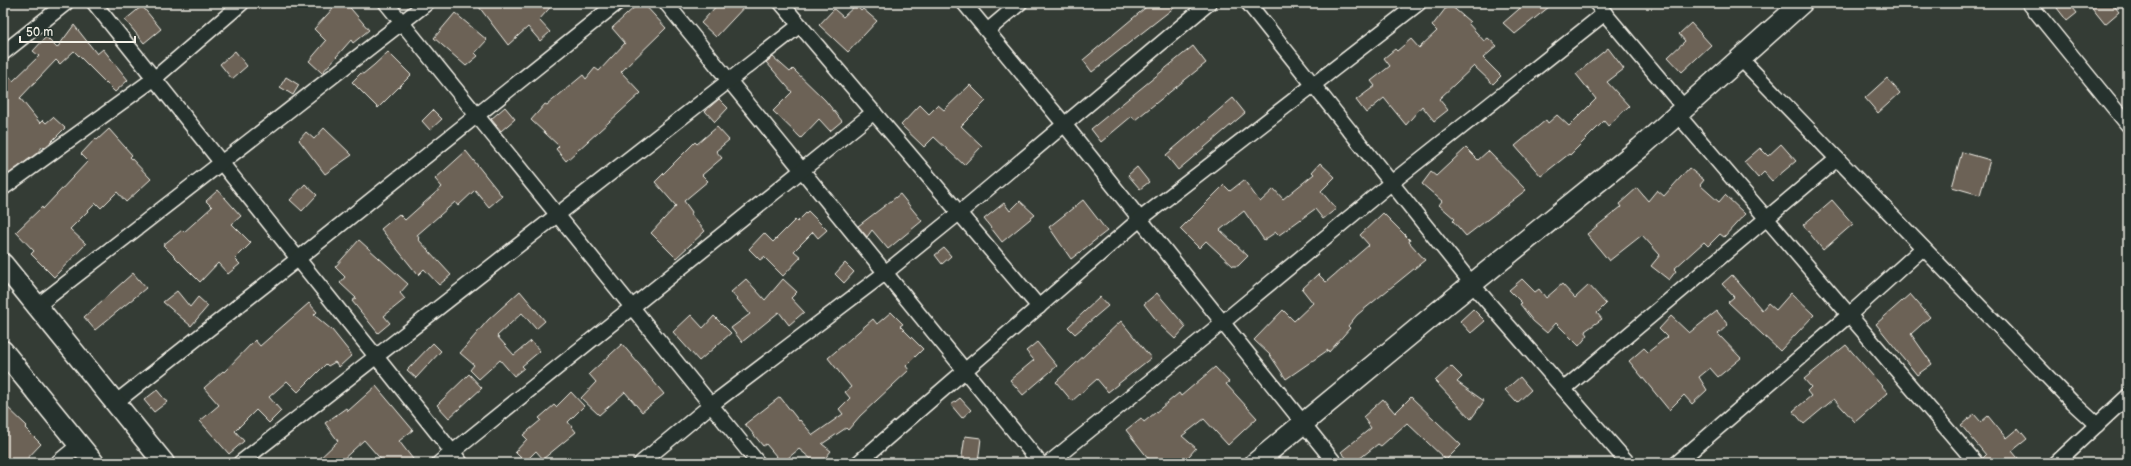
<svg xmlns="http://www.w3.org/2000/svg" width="2131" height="466" viewBox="0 0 2131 466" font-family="'Balsamiq Sans',sans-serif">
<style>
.building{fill:#6c6257;stroke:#f4f1e8}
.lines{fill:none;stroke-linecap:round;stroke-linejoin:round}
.street-casing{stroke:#f4f1e8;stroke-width:17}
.secondary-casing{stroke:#f4f1e8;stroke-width:23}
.street{stroke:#26332d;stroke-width:14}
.secondary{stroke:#26332d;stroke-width:20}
</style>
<rect width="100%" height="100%" fill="#343c35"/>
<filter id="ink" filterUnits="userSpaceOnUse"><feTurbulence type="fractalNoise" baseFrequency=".025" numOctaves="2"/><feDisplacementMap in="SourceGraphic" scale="8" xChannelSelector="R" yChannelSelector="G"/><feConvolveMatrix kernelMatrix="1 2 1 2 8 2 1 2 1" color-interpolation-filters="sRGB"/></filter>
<g filter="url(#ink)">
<!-- building -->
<g class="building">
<polygon points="338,3 346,3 369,30 353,43 351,40 322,73 309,61 326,41 314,29"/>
<polygon points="476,3 554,3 539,20 550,32 540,41 528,27 508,45"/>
<polygon points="639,3 643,3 666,28 621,72 641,93 566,161 556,149 559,146 531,120 545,104 547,105 583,75 586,79 595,68 599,71 625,43 612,28"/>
<polygon points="719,3 748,3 716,37 701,23"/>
<polygon points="1151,3 1180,3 1092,72 1083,60"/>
<polygon points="1526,3 1554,3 1515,34 1503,23"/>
<polygon points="2063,3 2069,3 2077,13 2067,21 2057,8"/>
<polygon points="2088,3 2112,3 2119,12 2105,24"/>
<polygon points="1449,4 1470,22 1468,23 1484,41 1488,38 1497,46 1483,58 1501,76 1493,84 1474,66 1439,99 1448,110 1434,121 1422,106 1406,125 1384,98 1366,113 1356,100 1375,86 1371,81 1390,66 1384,58 1395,49 1397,51 1411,39 1419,48 1437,31 1432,26"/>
<polygon points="856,5 861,11 863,9 877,21 848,52 819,25 834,9 843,17"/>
<polygon points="142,6 161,29 144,43 125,20"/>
<polygon points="455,13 487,40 475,53 478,56 466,66 434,38"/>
<polygon points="1691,23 1711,45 1682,72 1668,57 1685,41 1679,34"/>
<polygon points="74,25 97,54 103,49 128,80 115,92 74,51 60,64 56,60 20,98 40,123 43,120 46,123 53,117 65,128 51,142 44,148 43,146 36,154 3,178 3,69 13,81 39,56 33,51 46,37 57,48"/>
<polygon points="1193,46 1206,63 1135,120 1132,116 1101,142 1091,129"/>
<polygon points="1608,48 1624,69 1607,82 1629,106 1608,126 1604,121 1570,155 1569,154 1541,176 1515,146 1546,120 1548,123 1557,115 1569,126 1596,99 1576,74"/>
<polygon points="235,51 247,66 232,79 220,64"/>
<polygon points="388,52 411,75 378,108 352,82 361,73 363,74 374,65"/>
<polygon points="773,57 790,72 793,69 825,100 842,121 830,131 819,119 801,138 773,111 792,92 766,62"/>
<polygon points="286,77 299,85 293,95 280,87"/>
<polygon points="1887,78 1900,93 1878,113 1865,98"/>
<polygon points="970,85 986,101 961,126 982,146 964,165 934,137 924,147 901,125 920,105 929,114 938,105 944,110"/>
<polygon points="1233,98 1245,113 1178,170 1166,155"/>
<polygon points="719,99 728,108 715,122 705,111"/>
<polygon points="505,107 515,119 501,131 491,119"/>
<polygon points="433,110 442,119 430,130 422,121"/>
<polygon points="717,127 729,140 716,151 722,158 702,175 708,181 684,201 692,212 691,214 693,217 705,231 676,258 651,233 676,206 655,182 695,142 697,144"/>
<polygon points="324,128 352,155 325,174 299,140 306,132 314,139"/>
<polygon points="109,129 132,155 130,157 151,179 126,202 117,192 101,208 96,203 70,229 86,244 54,277 31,254 34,251 16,232 42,207 43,209 88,161 81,154 96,138 97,140"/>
<polygon points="1781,144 1796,161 1772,181 1764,172 1758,178 1744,162 1760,148 1768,156"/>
<polygon points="1466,148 1478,160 1488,151 1526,190 1466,236 1453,221 1455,219 1439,205 1442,201 1422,184 1431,172 1436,176"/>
<polygon points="466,151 502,196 489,207 475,190 458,206 455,202 417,235 419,238 418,239 451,275 439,285 424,269 418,275 381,229 399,214 405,220 442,187 435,179"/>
<polygon points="1962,152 1990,160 1980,195 1952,187"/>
<polygon points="1320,163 1335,177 1321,191 1336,209 1323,219 1315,209 1279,235 1276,232 1264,240 1244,211 1220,230 1248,256 1238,266 1233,266 1206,241 1199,248 1180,229 1224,185 1230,191 1244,180 1260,202 1274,189 1283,199 1314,174 1312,172"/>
<polygon points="1137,167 1149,182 1140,189 1128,175"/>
<polygon points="1689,168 1704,180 1700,185 1719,202 1725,195 1745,214 1724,237 1720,234 1708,246 1704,242 1674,269 1676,271 1669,280 1651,266 1660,255 1642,235 1609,261 1587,234 1621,207 1619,204 1637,188 1648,201 1657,190 1664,196"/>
<polygon points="305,184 317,195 302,211 290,200"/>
<polygon points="218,190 241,216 232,224 251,243 235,259 240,264 228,274 218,263 200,282 163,245 182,230 184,232 212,207 206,201"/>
<polygon points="900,194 922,221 888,249 872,230 867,237 858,226"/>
<polygon points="1083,200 1107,231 1071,259 1049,227"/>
<polygon points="1832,200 1853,224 1823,250 1803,225"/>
<polygon points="1020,201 1035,215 1002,242 984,219 1004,203 1010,211"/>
<polygon points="808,211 827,230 818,238 813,232 794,251 801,257 783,276 764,257 760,260 749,249 764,233 773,242 795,220 797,222"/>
<polygon points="1383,213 1410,240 1409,242 1425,260 1357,315 1348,326 1350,328 1329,352 1328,350 1286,379 1270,355 1254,340 1283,310 1294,321 1313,303 1302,289 1318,274 1326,282 1369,245 1360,235"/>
<polygon points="359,240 408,284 400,293 405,299 384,316 390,323 378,333 352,301 356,298 340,283 345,277 335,267"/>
<polygon points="944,248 951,256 942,264 935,255"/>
<polygon points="845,263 854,272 844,283 835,274"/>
<polygon points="133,273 146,288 95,330 84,317"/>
<polygon points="1732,275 1762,310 1768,303 1776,310 1791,293 1814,315 1780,351 1728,302 1734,297 1722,284"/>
<polygon points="746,279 765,300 783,279 797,292 791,298 804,312 789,325 779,312 742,342 731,328 750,314 731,292"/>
<polygon points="1522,279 1535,292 1539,289 1546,298 1562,284 1575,298 1589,285 1606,304 1597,313 1602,319 1585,331 1588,335 1579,346 1556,323 1547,333 1533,321 1520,304 1522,303 1509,290"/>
<polygon points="177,291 190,307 198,297 208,306 191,326 163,302"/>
<polygon points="520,291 545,321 536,329 522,313 497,336 514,355 531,341 540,351 522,366 524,368 514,376 500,360 479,379 470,370 474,365 460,353 488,320"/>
<polygon points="1157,293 1186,327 1175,339 1161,326 1144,304"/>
<polygon points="1910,294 1930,317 1911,334 1932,364 1917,375 1876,324"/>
<polygon points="1100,297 1108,306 1075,334 1068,327"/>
<polygon points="309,303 317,312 314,315 332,330 352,355 339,367 335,362 328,366 326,364 298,392 287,381 269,397 281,411 269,423 256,410 235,431 244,441 229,454 200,421 219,405 204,388 223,371 224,372 255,340 260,346"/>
<polygon points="1473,309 1485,321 1471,333 1460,321"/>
<polygon points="1717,311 1728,325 1718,334 1741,358 1718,377 1710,368 1699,377 1707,390 1692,404 1684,395 1669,410 1629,361 1644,348 1648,352 1667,337 1659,329 1671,316 1689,333"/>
<polygon points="891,312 903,324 900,326 923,349 906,366 909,370 860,416 848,430 846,428 822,444 831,451 821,463 816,463 799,449 782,463 766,444 763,446 745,424 780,397 799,421 800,420 813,435 843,414 839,409 850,398 845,392 851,387 828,358 873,319 877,324"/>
<polygon points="691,315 703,328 714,316 731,333 699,361 673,332"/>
<polygon points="1121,321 1151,358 1108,392 1097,379 1072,401 1056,382"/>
<polygon points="1037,342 1057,366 1023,395 1010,380 1034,360 1026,351"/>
<polygon points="433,343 441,351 416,378 407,370"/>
<polygon points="622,344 664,394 642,412 625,392 599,415 581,398 596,382 589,374"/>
<polygon points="1846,345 1888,393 1855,422 1834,399 1804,424 1793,411 1811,396 1807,391 1811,387 1804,379"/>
<polygon points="1451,366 1462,377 1457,382 1484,401 1471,419 1435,381"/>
<polygon points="1215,367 1229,382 1226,384 1257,418 1228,445 1204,419 1182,436 1196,448 1183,463 1152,463 1126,430 1141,418 1144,422 1179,393 1181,396"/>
<polygon points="469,374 482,388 449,418 437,405"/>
<polygon points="1520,377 1531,390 1517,403 1505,390"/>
<polygon points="376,386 413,430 399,441 416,463 384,463 364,440 339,463 315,463 338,441 325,423 346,408 348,411"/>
<polygon points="157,390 167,402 154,412 144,400"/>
<polygon points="571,392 584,406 568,422 576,432 543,459 536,451 525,462 515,452 527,439 523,435 541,420 539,418 554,405 556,407"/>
<polygon points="1411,397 1461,445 1446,460 1407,423 1381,446 1378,444 1354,463 1351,463 1341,452 1371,428 1363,417 1383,399 1395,413"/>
<polygon points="960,398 971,410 962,418 951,405"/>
<polygon points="3,403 27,426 25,428 41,444 23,463 3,463"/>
<polygon points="1974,414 1981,422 1988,416 2006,438 2018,428 2027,439 2012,451 2022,463 1984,463 1983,458 1986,455 1961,425"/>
<polygon points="965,436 981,438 978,463 961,463"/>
</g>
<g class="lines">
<defs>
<g id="street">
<polyline points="94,3 461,463"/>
<polyline points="386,3 758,463"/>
<polyline points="666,3 1040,463"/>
<polyline points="781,3 1039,307"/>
<polyline points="964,3 1064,124 1335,463"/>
<polyline points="1248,3 1472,284 1628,463"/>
<polyline points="1596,3 1685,109"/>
<polyline points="2029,3 2128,125"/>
<polyline points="987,31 1020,3"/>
<polyline points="3,53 66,3"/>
<polyline points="1741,59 2072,402 2097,425"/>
<polyline points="1678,115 1976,463"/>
<polyline points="3,188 155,78 242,3"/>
<polyline points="37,306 427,3"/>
<polyline points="1564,389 1837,159"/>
<polyline points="115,403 299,258 617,3"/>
<polyline points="57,463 79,445"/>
<polyline points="240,463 800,25"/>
<polyline points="439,463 874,112"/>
<polyline points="641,463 711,405 885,273 959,213 1209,3"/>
<polyline points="858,463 1139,220 1419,3"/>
<polyline points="1049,463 1222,323 1391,183 1605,13"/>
<polyline points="1677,463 1849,315 1923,248"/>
<polyline points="2056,463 2128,396"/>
</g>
<g id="secondary">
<polyline points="3,264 164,463"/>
<polyline points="3,351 94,463"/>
<polyline points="1255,463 1446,305 1640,148 1802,3"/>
</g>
</defs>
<!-- street casing -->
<use href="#street" class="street-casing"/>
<!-- secondary casing -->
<use href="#secondary" class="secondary-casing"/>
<!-- street -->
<use href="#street" class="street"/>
<!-- secondary -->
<use href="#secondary" class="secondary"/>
</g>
</g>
<!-- margin -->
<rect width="2131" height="466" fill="none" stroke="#26332d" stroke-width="16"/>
<rect x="8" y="8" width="2115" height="450" fill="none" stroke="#f4f1e8" stroke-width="1.5" filter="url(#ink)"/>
<!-- scale -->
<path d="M20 36v6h115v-6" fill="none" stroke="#f4f1e8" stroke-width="2"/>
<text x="26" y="36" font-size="12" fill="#f4f1e8" stroke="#26332d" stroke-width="3" paint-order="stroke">50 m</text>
</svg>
